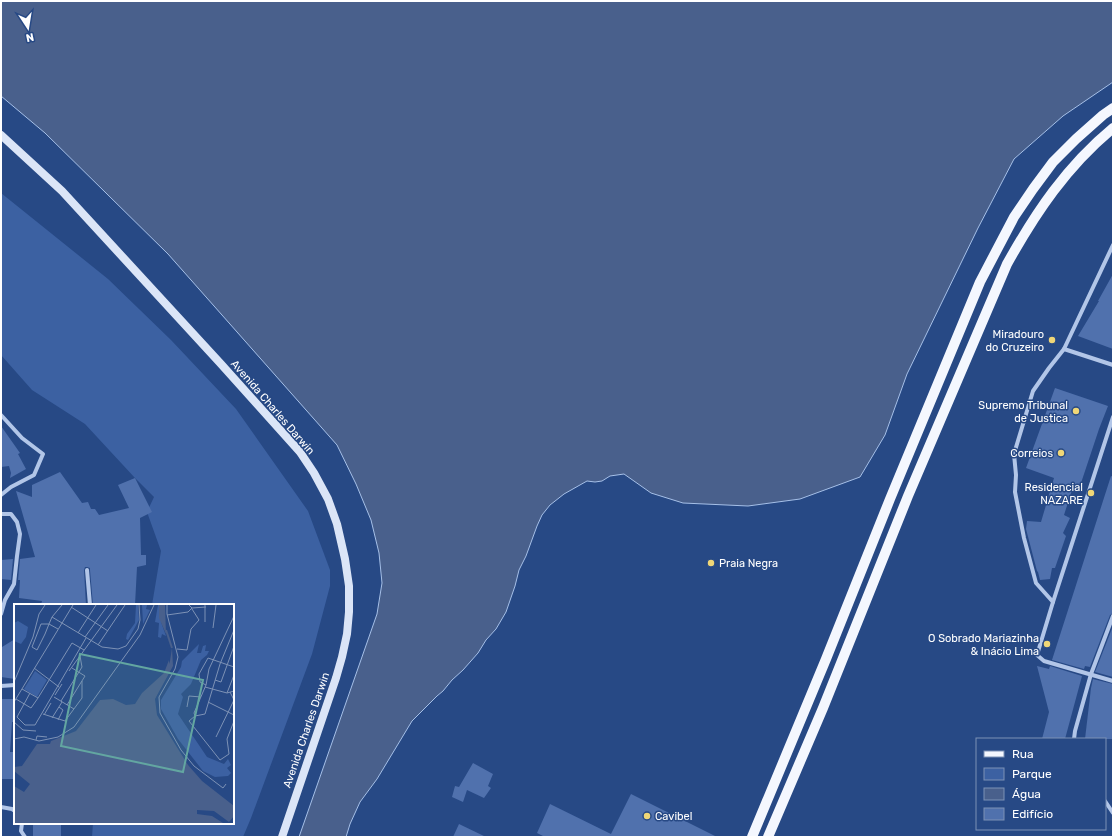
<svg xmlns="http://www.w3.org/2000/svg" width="1114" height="838" viewBox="0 0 1114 838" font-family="Rubik,sans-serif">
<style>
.green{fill:#3c61a2}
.water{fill:#49608c;stroke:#a6c0e8}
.building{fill:#5071ad}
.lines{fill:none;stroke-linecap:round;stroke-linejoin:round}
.street{stroke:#b2c6e8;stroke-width:4}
.secondary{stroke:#dbe5f7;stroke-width:8}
.primary{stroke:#f4f7fe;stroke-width:10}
.poi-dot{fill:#f0d777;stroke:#274985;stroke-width:1.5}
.labels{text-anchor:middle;stroke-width:3;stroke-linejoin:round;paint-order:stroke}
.poi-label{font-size:11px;fill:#fff;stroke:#274985;text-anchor:end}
.street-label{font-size:11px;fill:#fff;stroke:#274985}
.inset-river{fill:none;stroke:#49608c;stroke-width:2}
.inset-road{fill:none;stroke:#7d92b6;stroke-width:1}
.view{fill:#63a6a1;fill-opacity:0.15;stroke:#63a6a1;stroke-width:2}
.inset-edge{fill:none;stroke:#fff;stroke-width:2}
</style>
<rect width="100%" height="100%" fill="#274985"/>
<!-- green -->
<polygon class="green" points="1,193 108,279 171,340 236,409 308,511 330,570 330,586 312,654 251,818 243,837 92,837 93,823 233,823 233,605 152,605 161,551 147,512 154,497 135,478 85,424 32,390 1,355"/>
<!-- water -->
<polygon class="water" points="1,1 1113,1 1113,82 1063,116 1014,159 978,228 907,374 885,435 860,477 800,499 748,506 683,503 651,493 624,474 610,476 602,481 595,482 587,481 564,494 550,505 542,515 537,526 526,556 519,570 515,586 506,612 496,629 486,640 478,653 463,670 452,680 443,691 437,696 412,721 377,779 360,802 350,824 346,837 299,837 377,614 382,583 379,553 371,520 356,484 337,445 168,254 45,133 1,96"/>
<!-- building -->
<g class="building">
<polygon points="1113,274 1113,349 1078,336 1099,301 1098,301"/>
<polygon points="1055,388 1108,406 1099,429 1080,486 1074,484 1064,515 1070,518 1063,533 1066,536 1055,568 1052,568 1050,579 1040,580 1038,572 1037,571 1026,529 1027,521 1041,522 1054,478 1026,468"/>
<polygon points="1,426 20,453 18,454 26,469 10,478 11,473 9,466 1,467"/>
<polygon points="60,472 82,503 88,502 91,509 95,509 99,515 129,508 118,485 135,478 152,512 140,518 141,555 146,555 146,565 137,567 135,605 93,605 90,570 90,568 87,567 85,567 84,570 86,605 41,605 42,601 19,598 20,580 18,580 20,559 35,557 16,491 32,497 32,485"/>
<polygon points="1111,476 1113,477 1113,613 1110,615 1090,667 1085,666 1084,669 1052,660"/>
<polygon points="13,559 11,580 1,579 1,560"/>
<polygon points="1113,626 1113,677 1095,672"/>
<polygon points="15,639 15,679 1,677 2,647"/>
<polygon points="1037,666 1049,669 1050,666 1082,676 1065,739 1042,739 1049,712"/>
<polygon points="1093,679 1113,684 1113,739 1085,739 1091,688"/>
<polygon points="1,699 15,699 15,722 12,722 10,752 15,752 15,779 1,779"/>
<polygon points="473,763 493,774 488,786 491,788 484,798 467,790 463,802 452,797 455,786 463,788 459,787"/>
<polygon points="631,794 717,837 545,837 537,833 550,804 611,834"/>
<rect x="33" y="823" width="28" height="14"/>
<polygon points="459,824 486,837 453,837"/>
</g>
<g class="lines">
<!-- street -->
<g class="street">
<polyline points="1064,349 1113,365"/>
<polyline points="1,415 22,438 43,454 34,475 11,487 1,495"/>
<polyline points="1113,417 1053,602 1037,655 1044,661 1113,681"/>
<polyline points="1,514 11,514 17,522 20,534 17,556 14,584 5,600 1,614"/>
<polyline points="87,570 90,605"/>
<polyline points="1053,602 1036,583 1024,538 1015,492 1016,475 1014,454 1033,391 1049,368 1064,349 1113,245"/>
<polyline points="1,686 15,685"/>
<polyline points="1074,739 1075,731 1091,674 1113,616"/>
<polyline points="1105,801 1113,813"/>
<polyline points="1,807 12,809 15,811"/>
<polyline points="22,823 21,831 25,837"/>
</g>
<!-- secondary -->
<polyline class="secondary" points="1,135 62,191 221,364 300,452 314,473 328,499 337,524 345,559 349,586 349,612 347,634 342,657 336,678 282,837"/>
<!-- primary -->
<g class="primary">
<polyline points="752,837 826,659 890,499 980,282 1014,217 1033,189 1053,162 1076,139 1103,115 1113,108"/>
<path d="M768,837L823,708L908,496L1007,264C1036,212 1067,166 1113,128"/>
</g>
</g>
<!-- markers -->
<g class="poi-dot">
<circle cx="1052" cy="340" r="4"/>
<circle cx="1076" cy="411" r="4"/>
<circle cx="1061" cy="453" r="4"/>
<circle cx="1091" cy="493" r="4"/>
<circle cx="711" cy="563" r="4"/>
<circle cx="1047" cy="644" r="4"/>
<circle cx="647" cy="816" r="4"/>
</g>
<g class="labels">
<!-- poi labels -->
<g class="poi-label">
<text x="1044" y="338">Miradouro<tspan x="1044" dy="13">do Cruzeiro</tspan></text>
<text x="1068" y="409">Supremo Tribunal<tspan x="1068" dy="13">de Justica</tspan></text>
<text x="1053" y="457">Correios</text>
<text x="1083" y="491">Residencial<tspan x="1083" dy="13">NAZARE</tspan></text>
<text x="719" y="567" text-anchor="start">Praia Negra</text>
<text x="1039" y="642">O Sobrado Mariazinha<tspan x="1039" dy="13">&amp; Inácio Lima</tspan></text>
<text x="655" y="820" text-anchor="start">Cavibel</text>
</g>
<!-- street labels -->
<g class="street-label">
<text transform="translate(273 407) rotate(49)" y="4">Avenida Charles Darwin</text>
<text transform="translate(306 730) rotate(-71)" y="4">Avenida Charles Darwin</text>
</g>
</g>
<!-- overview -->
<g transform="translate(14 604)">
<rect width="220" height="220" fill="#274985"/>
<path d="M122,1H124L125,16L114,36L112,35L113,30L121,19ZM128,1H133L132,5L136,6L129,20ZM144,1H147V18L152,32L148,30L147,34L144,33L145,19L141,18ZM4,17L14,23L12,33L7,40L0,37V19ZM185,40L183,49H187L189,42L192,41L191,47H195L193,51L187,56L177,80L167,90L169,93L164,110L193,153L210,160L214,155L217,161L213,164L217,169L214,172L201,173L189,167L164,135L147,105V96L167,63L168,57ZM21,67L33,76L23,93L10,85Z" fill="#3c61a2"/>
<path d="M145,1H151L152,30L145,14ZM158,44L159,62L141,95L143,111L174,161L188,177L220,202V212L215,218L200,207L183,206V210L198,212L209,219H0V182L10,188L16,180L0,167V163L8,162L23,140H36L37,137L62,127L86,96L99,95L112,101L121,100L128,89L150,69L155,56V60L156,57Z" fill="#49608c"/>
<path class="inset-river" d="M152,26L158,44"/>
<path class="inset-road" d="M153,1V10L164,53L161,65L145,93L146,109L167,146L180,162L209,184L212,180M175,1L178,4L192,3M191,1V18M57,3L94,27M153,11L174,8L178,4M38,13L88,43L104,45L112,42L124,25L126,16L125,1M199,24L202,1M44,25L35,20H27L18,43L23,46L31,30L35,20L38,13L48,1M220,26L206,60L191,110L181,112L175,117L206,156L215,150L213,135L220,117M64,29L82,1M71,33L94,1M84,41L111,1M163,45L173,46L177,25L185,16L178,5M20,64L45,83M55,67L103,1M201,76L207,78L220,42M0,78L19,33L25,10L31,1M192,81L186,78L185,70L194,54L220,63M191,83L213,89L220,87M8,85L24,94L58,39L70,46M16,89L3,113L11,121H21L72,34M213,89L220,71M41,91L48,80M40,93L60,105M2,95L17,104L24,94M47,97L68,63L66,52M0,98L59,1M194,98L220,111M53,101L71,72L58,64M173,103L175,92L187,93M29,110L51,117L68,94V77M30,111L37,99M181,112L180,109L192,81L195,65L220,12M38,114L48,98M44,116L49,106L45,103M0,118L9,126L22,127M202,133L220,96L216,88M0,135L10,133L25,137L44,133L60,123L126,31L140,1M22,136L23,132L33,133"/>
<path class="view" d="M66,50L189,76L169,168L47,142Z"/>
<rect width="220" height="220" class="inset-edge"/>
</g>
<!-- border -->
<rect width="1114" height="838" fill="none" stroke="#ffffff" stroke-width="4"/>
<!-- legend -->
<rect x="976" y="738" width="130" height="92" fill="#274985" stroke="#7d92b6"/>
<rect x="984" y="751" width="20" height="6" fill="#f4f7fe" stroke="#7d92b6"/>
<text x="1012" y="758" font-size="12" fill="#ffffff">Rua</text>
<rect x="984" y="768" width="20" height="12" fill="#3c61a2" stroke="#7d92b6"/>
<text x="1012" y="778" font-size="12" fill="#ffffff">Parque</text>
<rect x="984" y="788" width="20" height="12" fill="#49608c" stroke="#7d92b6"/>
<text x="1012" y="798" font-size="12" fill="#ffffff">Água</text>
<rect x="984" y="808" width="20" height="12" fill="#5071ad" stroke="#7d92b6"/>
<text x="1012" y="818" font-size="12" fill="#ffffff">Edifício</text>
<!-- north arrow -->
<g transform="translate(28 28) rotate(168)" stroke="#274985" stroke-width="3" paint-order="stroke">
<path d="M0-3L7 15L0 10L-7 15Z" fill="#ffffff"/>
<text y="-6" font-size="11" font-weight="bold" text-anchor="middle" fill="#ffffff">N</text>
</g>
</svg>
